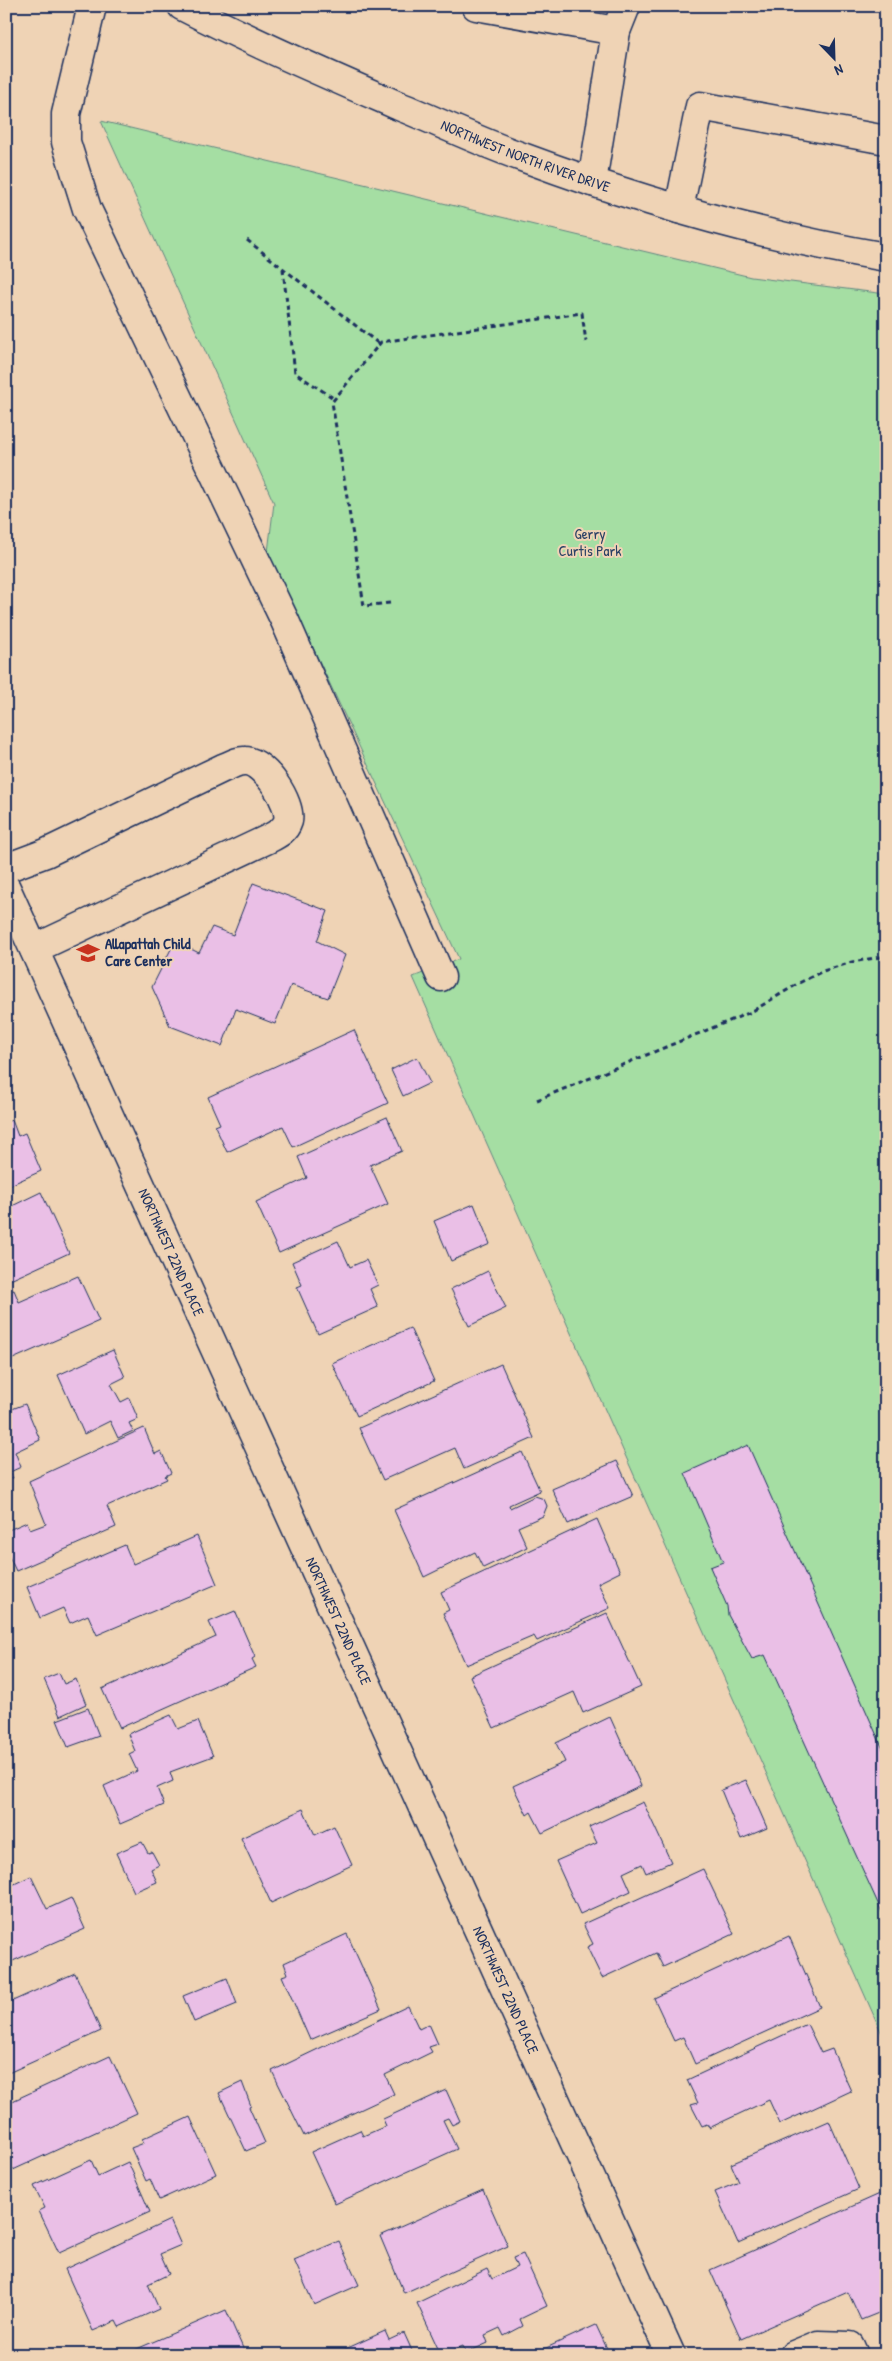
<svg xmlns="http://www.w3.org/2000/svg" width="892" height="2361" viewBox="0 0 892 2361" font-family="'Patrick Hand',sans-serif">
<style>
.green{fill:#a5dea3;stroke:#608680}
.building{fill:#eabfe6;stroke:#1b2f5e}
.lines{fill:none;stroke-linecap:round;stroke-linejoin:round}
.minor-casing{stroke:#1b2f5e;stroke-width:31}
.path{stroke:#1b2f5e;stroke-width:3;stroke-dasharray:5 4;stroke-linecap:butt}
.minor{stroke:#efd3b5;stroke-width:28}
.labels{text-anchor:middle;stroke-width:4;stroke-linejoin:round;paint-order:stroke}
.street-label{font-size:15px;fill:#1b2f5e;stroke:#efd3b5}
.park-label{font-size:15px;fill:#294065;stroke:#efd3b5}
.poi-label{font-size:15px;font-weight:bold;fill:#1b2f5e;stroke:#efd3b5;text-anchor:start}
</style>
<rect width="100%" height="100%" fill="#efd3b5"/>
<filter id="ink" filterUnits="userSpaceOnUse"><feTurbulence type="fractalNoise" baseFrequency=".02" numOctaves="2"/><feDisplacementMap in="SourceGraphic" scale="10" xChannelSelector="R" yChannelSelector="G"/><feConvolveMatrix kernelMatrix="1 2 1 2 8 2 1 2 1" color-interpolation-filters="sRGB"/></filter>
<g filter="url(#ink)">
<!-- green -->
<polygon class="green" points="101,121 751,277 886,294 886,2043 413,977 459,959 268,552 274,503"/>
<!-- building -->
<g class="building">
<polygon points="253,883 328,911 317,941 345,955 328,998 291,985 275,1024 236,1009 222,1046 170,1026 152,987 175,941 199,953 212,927 233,935"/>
<polygon points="354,1030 388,1103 293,1147 283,1126 227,1152 215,1126 220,1124 208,1097"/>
<polygon points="417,1057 430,1083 403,1096 391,1070"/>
<polygon points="387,1117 402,1151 370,1165 388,1204 279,1253 256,1202 307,1178 298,1157"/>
<polygon points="12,1120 18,1136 25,1133 41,1171 8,1186 6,1181 6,1122"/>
<polygon points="41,1192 69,1253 6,1282 6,1209"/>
<polygon points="474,1204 490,1244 451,1261 434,1221"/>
<polygon points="338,1241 350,1267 366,1260 378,1285 370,1289 378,1307 318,1334 297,1287 302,1285 292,1262"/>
<polygon points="488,1271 506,1308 469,1326 451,1289"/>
<polygon points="78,1276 99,1321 6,1362 6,1293 14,1290 19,1302"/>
<polygon points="410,1328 434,1381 357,1416 332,1363"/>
<polygon points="113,1350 125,1377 111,1384 121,1402 129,1398 138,1419 129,1423 133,1431 118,1438 110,1421 84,1434 58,1375"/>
<polygon points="501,1364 534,1438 464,1469 455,1448 383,1480 359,1428"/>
<polygon points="25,1404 40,1440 15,1452 21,1467 10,1472 13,1478 6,1481 6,1408 7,1411"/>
<polygon points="144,1428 155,1454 161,1451 171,1473 165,1476 167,1479 107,1506 116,1527 16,1571 6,1550 6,1531 27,1522 30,1530 46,1524 29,1481"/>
<polygon points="748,1445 886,1756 886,1921 765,1655 752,1659 728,1615 727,1606 710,1567 723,1562 685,1473"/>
<polygon points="522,1452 540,1491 509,1505 510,1508 535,1496 544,1499 547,1506 543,1516 518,1527 527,1547 483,1568 475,1552 424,1577 394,1510"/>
<polygon points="617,1461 633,1496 568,1524 552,1489"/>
<polygon points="597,1519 620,1572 598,1583 610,1608 537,1641 534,1636 466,1665 443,1613 449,1610 441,1592"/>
<polygon points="197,1536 217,1584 97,1635 88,1615 70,1623 63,1608 40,1618 27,1587 125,1545 133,1564"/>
<polygon points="235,1611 255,1657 252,1659 256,1667 120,1728 102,1689 216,1637 209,1622"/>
<polygon points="607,1613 641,1687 583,1713 574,1692 494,1728 470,1676"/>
<polygon points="59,1673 64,1684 76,1679 86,1704 60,1716 44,1679"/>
<polygon points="88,1708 99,1736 68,1747 57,1720"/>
<polygon points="171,1715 178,1729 198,1721 213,1756 170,1772 173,1781 157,1788 164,1805 120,1824 104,1786 137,1771 129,1754 135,1751 128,1734"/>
<polygon points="610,1717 641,1786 542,1833 531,1812 527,1815 513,1786 565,1762 556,1743"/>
<polygon points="746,1780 767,1828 741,1839 721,1790"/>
<polygon points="643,1802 671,1862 646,1873 642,1864 623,1873 631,1891 580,1914 556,1861 597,1843 589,1827"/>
<polygon points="303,1809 315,1835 334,1826 352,1865 271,1903 241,1838"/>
<polygon points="142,1842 148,1853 152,1852 159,1865 151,1869 157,1882 134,1892 116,1853"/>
<polygon points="703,1869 734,1934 663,1967 656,1953 602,1978 587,1947 593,1944 583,1924"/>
<polygon points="31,1876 47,1909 71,1898 85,1929 6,1964 6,1888"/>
<polygon points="347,1934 381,2009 310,2040 282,1976 288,1974 284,1963"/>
<polygon points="789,1936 820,2007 695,2064 683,2037 674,2041 654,1998"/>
<polygon points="75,1973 101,2031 6,2074 6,2004"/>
<polygon points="227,1978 237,2004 194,2022 183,1996"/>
<polygon points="408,2006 419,2029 429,2024 438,2044 429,2047 432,2052 385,2075 394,2094 304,2136 272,2071"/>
<polygon points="807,2024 821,2053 832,2049 851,2091 780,2124 769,2100 709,2128 707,2124 702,2126 691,2105 698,2103 687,2080"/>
<polygon points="110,2056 137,2113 13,2170 6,2156 6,2104"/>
<polygon points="242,2082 251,2106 249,2107 265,2143 246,2151 219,2093"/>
<polygon points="446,2090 460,2121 452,2125 448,2118 443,2120 457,2149 335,2204 311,2152 360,2130 363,2136 386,2126 383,2119"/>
<polygon points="190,2117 216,2174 159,2200 150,2179 146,2181 131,2148 144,2143 142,2139"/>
<polygon points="829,2121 859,2189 738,2243 715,2192 739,2182 731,2164"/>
<polygon points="91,2160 98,2176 128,2162 150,2212 59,2253 39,2211 45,2208 34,2186"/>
<polygon points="483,2190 508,2246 404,2293 380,2236"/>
<polygon points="882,2193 886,2202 886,2310 861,2320 848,2292 741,2339 710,2270"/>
<polygon points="170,2220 181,2245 160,2254 169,2274 148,2284 159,2309 119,2327 116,2321 93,2331 65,2269"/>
<polygon points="339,2241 359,2285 314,2305 294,2260"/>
<polygon points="523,2254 547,2306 520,2319 523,2326 504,2336 500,2328 485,2335 488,2343 466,2353 463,2346 441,2355 417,2303 487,2269 492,2279 517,2267 513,2258"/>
<polygon points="226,2310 246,2355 123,2355"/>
<polygon points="596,2325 610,2355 531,2355"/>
<polygon points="385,2331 389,2340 404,2333 414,2355 340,2355 339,2352"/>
</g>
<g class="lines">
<defs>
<g id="minor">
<polyline points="92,6 66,114 66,142 87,209 285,621 441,977"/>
<path id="s1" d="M182,6C254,43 326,74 399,106C441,123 482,143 525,158C643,202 762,236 886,257"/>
<polyline points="476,6 616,31"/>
<polyline points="592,182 616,31 626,6"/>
<polyline points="679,209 700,106 886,140"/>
<path d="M6,868L46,853L223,768C229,766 239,760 245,761C264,761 292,803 288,821C285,831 276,835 268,839L34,949"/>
<path id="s2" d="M6,888L671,2355"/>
<polyline points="794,2355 818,2345 850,2346 854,2355"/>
</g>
</defs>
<!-- minor casing -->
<use href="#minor" class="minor-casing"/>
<!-- path -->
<g class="path">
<polyline points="247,240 379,344"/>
<polyline points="283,269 295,373 335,399"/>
<polyline points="390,603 364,606 332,402 381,342 582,313 586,342"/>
<polyline points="537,1100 751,1012 799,983 823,971 852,962 886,956"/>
</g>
<!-- minor -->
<use href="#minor" class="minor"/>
</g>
</g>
<!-- icons -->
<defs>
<symbol id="school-bare" viewBox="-9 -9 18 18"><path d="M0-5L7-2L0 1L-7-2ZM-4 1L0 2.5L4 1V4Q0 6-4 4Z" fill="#c8321e" stroke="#efd3b5" stroke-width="2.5" paint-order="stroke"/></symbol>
</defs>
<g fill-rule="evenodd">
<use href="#school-bare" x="72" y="937" width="32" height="32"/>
</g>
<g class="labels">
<!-- street labels -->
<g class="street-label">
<text dy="5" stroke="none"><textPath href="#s1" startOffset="375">NORTHWEST NORTH RIVER DRIVE</textPath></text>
<text dy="5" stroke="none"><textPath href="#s2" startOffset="400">NORTHWEST 22ND PLACE</textPath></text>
<text dy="5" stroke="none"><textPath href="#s2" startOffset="805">NORTHWEST 22ND PLACE</textPath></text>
<text dy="5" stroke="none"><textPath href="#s2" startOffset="1210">NORTHWEST 22ND PLACE</textPath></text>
</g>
<!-- park labels -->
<g class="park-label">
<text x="590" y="539">Gerry<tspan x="590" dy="17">Curtis Park</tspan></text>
</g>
<!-- poi labels -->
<g class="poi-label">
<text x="105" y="949">Allapattah Child<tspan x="105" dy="17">Care Center</tspan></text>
</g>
</g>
<!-- margin -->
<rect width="892" height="2361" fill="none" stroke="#efd3b5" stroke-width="25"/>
<rect x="12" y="12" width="867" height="2336" fill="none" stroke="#1b2f5e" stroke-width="2" filter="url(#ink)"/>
<!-- north arrow -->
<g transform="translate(834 58) rotate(157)" stroke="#efd3b5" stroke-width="4" paint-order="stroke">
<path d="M0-4L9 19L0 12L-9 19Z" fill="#1b2f5e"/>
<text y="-8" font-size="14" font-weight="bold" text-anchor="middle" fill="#1b2f5e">N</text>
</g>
</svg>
